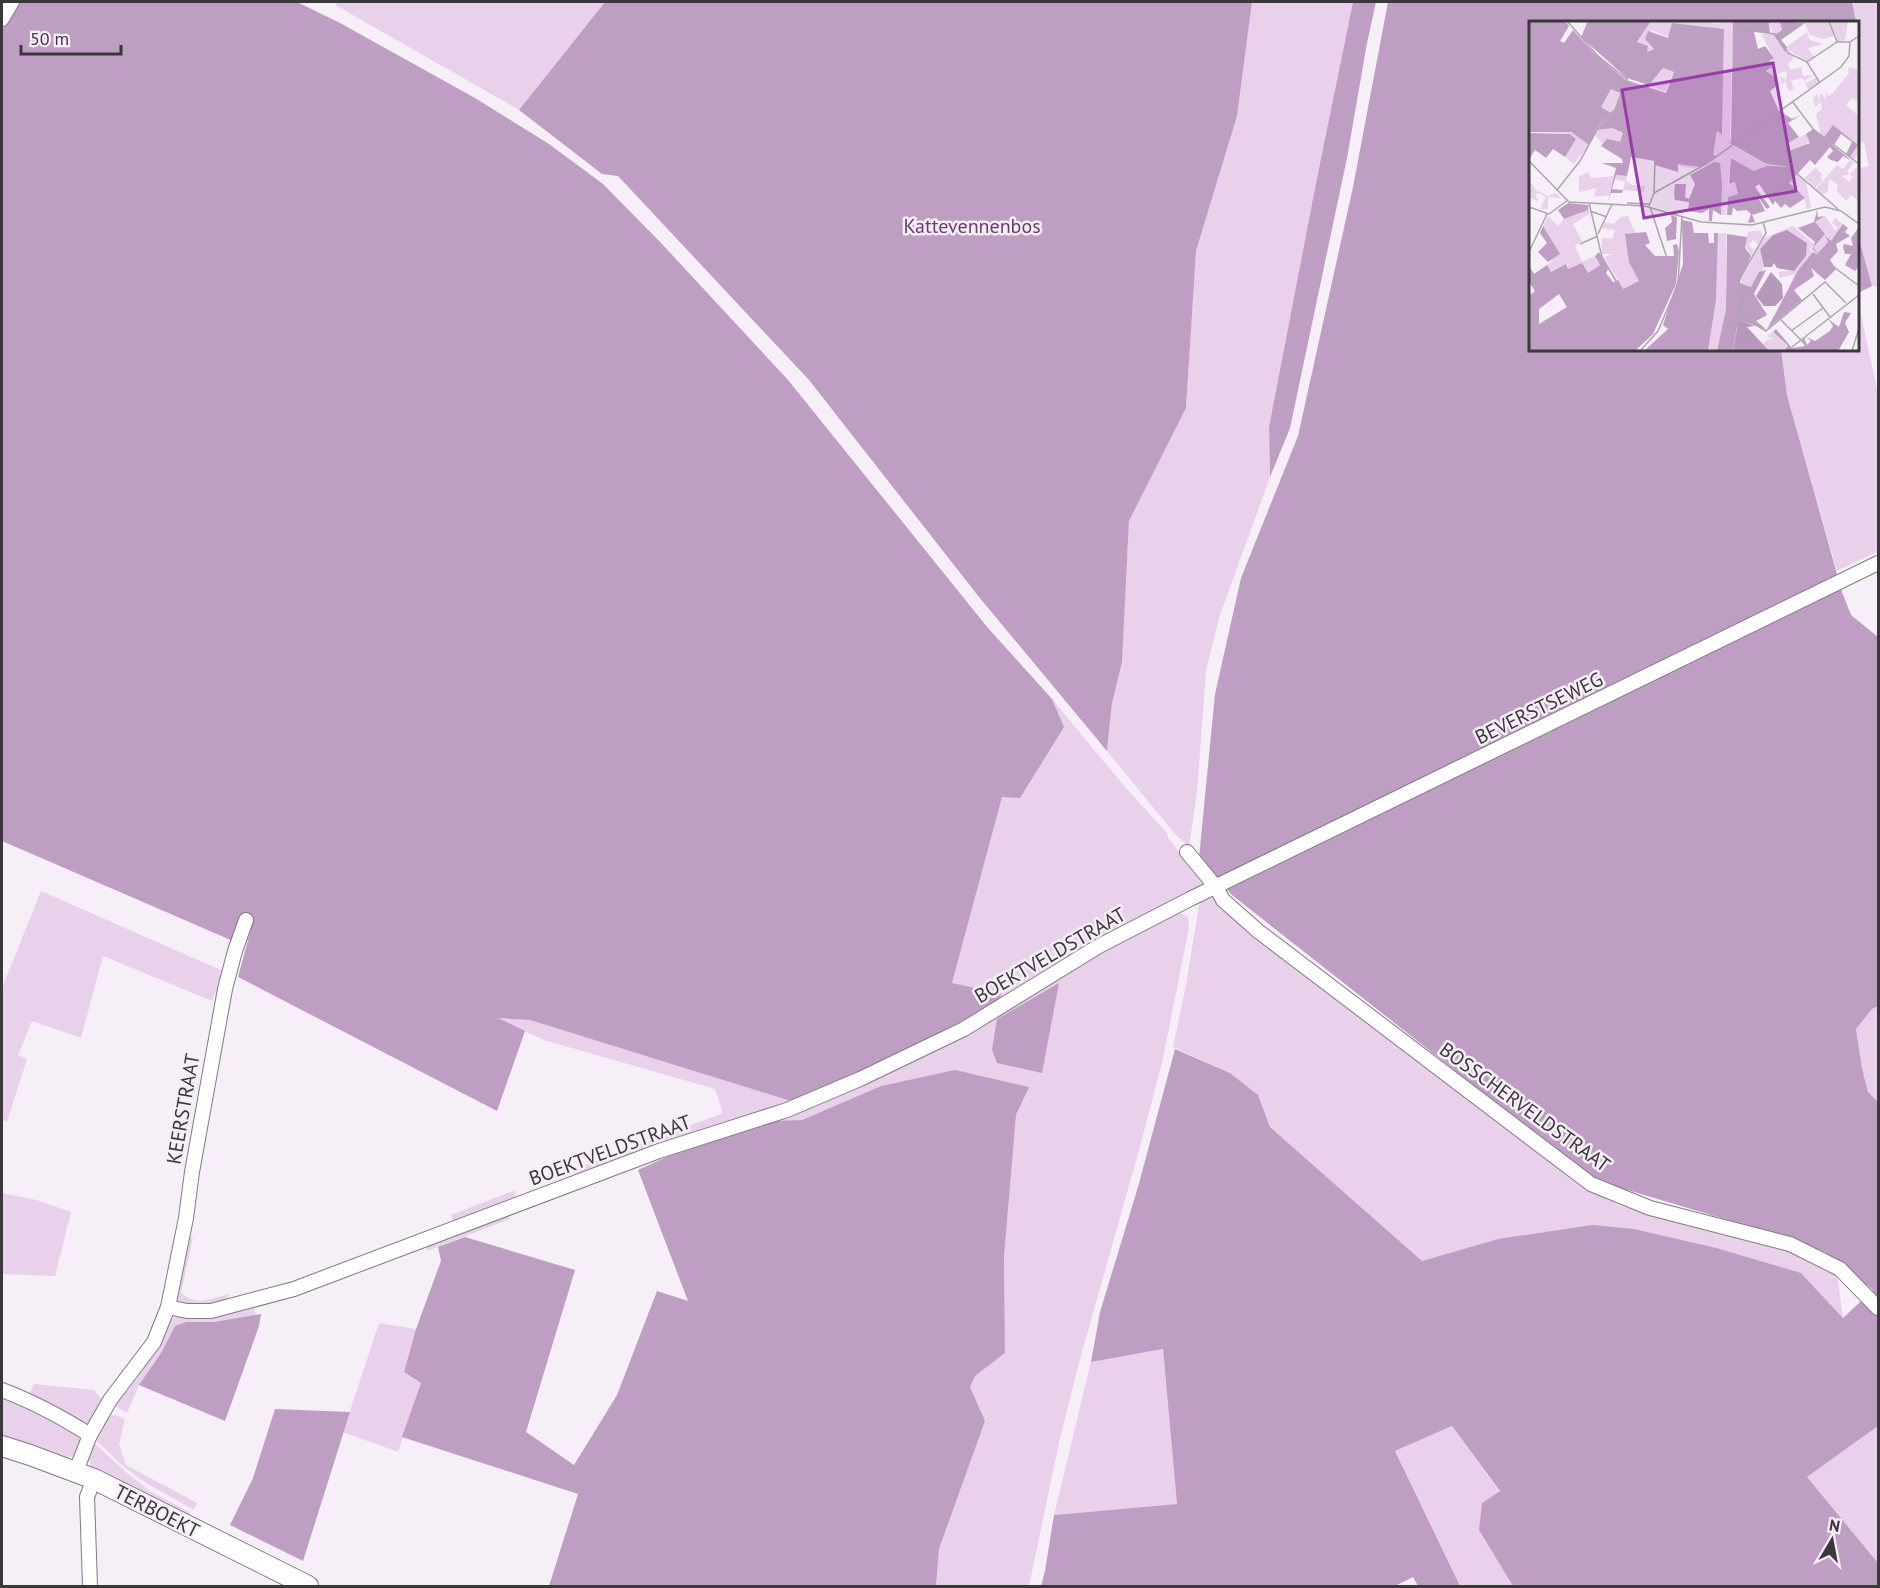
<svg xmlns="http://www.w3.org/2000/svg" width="1880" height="1588" viewBox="0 0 1880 1588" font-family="'PT Sans',sans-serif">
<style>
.green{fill:#e9d1ec}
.forest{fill:#bf9ec4}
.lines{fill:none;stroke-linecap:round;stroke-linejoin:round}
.minor-casing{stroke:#7f7a80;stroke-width:16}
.secondary-casing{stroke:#7f7a80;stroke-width:22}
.minor{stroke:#fff;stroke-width:14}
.secondary{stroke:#fff;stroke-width:20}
.labels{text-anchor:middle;stroke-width:5;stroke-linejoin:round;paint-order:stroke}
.park-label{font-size:20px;fill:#673c6e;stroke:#f6eff7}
.street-label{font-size:20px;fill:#3a383b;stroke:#f6eff7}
.inset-road{fill:none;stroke:#aba6ac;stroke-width:1.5}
.view{fill:#983da8;fill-opacity:0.15;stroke:#983da8;stroke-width:3}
.inset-edge{fill:none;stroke:#3a383b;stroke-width:3}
</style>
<rect width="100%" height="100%" fill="#f6eff7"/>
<!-- green -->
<g class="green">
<polygon points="339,2 605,2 519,110 335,5"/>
<polygon points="1252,2 1353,2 1316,183 1269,427 1270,477 1220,615 1206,671 1197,792 1189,847 1174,833 1107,751 1112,703 1122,662 1129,521 1186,408 1196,251 1237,116"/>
<polygon points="1852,2 1878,2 1878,286 1872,286 1858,236 1858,169 1869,166 1864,142 1858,143 1858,44 1860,42"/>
<polygon points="1858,301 1878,394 1878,551 1837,571 1787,395 1781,350 1858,350"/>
<polygon points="1052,699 1125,787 1167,833 1168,838 1206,884 1000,1000 952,983 1002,796 1064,728"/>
<polygon points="41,891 223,971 212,1001 103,956 81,1038 32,1021 18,1055 27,1059 7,1122 2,1120 2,988"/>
<polygon points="1209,897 1217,898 1266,943 1582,1187 1621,1206 1789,1250 1837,1274 1843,1318 1801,1273 1498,1239 1422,1261 1270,1127 1258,1095 1230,1073 1173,1047 1186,985 1199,905 1204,899"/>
<polygon points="1178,912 1188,917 1189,928 1162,1063 1141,1143 1079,1363 1059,1443 1029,1586 936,1586 939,1549 985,1421 970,1388 975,1376 1005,1353 1004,1257 1016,1115 1028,1087 881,1086 802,1120 770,1121 823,1100 1116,942"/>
<polygon points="1878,1006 1878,1102 1868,1093 1862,1068 1856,1029 1872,1009"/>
<polygon points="496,1018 530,1020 794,1102 576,1178 572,1170 723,1113 715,1089 544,1040"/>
<polygon points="515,1190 516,1201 454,1224 451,1215"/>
<polygon points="2,1193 36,1200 71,1212 55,1276 2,1274"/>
<polygon points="508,1215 510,1219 427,1251 426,1246"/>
<path d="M187,1236L193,1238L181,1293C197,1306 210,1299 229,1294L227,1303L219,1305H182L177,1300L175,1294Z"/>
<path d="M254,1307L256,1315L214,1322H186L175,1326L161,1353L139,1385L127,1413L115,1406C129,1388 145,1370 155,1350C160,1341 163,1323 173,1318C179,1314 189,1316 195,1316C216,1317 234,1312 254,1307Z"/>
<polygon points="379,1323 416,1329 404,1372 421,1383 398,1452 343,1432"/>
<polygon points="1163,1349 1177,1504 1054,1515 1091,1362"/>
<polygon points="34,1384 94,1390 104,1402 89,1427 34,1400 30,1392"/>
<path d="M2,1394L78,1433L82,1440C80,1445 78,1453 72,1456C59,1462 16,1442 2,1437Z"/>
<polygon points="115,1415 125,1419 119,1444 126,1465 197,1503 194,1510 146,1483 124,1467 97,1441 96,1437 106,1416"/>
<polygon points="1452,1426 1500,1492 1501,1564 1513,1586 1460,1586 1395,1451"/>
<polygon points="1878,1426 1878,1563 1807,1477"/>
<path d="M93,1442L127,1473L150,1491L191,1513L188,1515L93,1469C86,1459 90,1453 93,1442Z"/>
</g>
<!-- forest -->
<g class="forest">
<path d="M18,2H297L340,23L475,98L549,144L603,184L662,244L788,380L988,628L1052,699L1064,727L1020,798L1002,797L952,983L1001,994L1000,1000C933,1038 864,1071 794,1102L530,1020L498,1018L525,1031L497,1111L238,977L252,925L238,920L233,941L2,841V30Z"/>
<polygon points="605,2 1252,2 1237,116 1196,251 1186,408 1129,521 1122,662 1112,703 1107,751 979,597 809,380 618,176 602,174 519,110"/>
<polygon points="1353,2 1376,2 1367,43 1347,158 1290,428 1270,477 1269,427 1316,183"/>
<polygon points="1388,2 1852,2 1856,22 1530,22 1530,350 1781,350 1787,395 1842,592 1851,615 1878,637 1878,1006 1872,1009 1856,1029 1862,1068 1868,1092 1878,1102 1878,1426 1807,1477 1878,1563 1878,1586 1513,1586 1479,1530 1482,1503 1500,1491 1452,1426 1395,1451 1460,1586 1418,1586 1413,1577 1395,1586 1041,1586 1045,1571 1054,1515 1177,1504 1163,1349 1091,1362 1100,1312 1138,1187 1175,1049 1230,1073 1258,1095 1270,1127 1422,1261 1498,1239 1592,1225 1634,1229 1716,1248 1801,1273 1843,1318 1873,1290 1825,1252 1792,1239 1594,1180 1232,895 1199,858 1215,694 1241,578 1298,436 1353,187"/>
<polygon points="1858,236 1872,286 1858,293"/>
<polygon points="1059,983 1042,1073 997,1063 992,1050 997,1019"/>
<polygon points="955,1070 1029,1087 1016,1115 1004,1257 1005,1353 975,1376 970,1387 985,1421 939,1549 936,1586 549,1586 578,1494 402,1437 421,1383 404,1372 416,1329 441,1261 438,1247 465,1237 575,1270 526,1432 574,1465 617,1395 657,1291 688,1301 638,1170 688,1147 769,1121 802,1120 881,1086"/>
<polygon points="261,1314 259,1326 225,1421 139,1385 161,1353 175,1326 186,1322 214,1322"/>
<polygon points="275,1409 350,1412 303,1561 230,1525 253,1478"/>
</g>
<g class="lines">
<defs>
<g id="minor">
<polyline points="2,19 12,2"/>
<polyline points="1187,852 1216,887 1223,900 1258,931 1591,1184 1650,1208 1790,1244 1840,1269 1878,1308"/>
<polyline points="168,1307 187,1311 211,1311 294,1289 659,1151 787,1110 860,1079 964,1029 1099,946 1190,899 1878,563"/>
<path d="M2,1390C34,1402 60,1416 90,1435"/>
<polyline points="76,1471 90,1435 110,1400 154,1342 168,1307 186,1218 192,1172 225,989 235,951 246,920"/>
<polyline points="90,1586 87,1497 94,1479"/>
</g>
<polyline id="secondary" points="2,1446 30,1455 94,1479 308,1586"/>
</defs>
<!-- minor casing -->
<use href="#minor" class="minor-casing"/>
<!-- secondary casing -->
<use href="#secondary" class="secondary-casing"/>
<!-- minor -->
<use href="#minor" class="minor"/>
<!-- secondary -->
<use href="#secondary" class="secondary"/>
</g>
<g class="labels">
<!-- park labels -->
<g class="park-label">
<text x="972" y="233">Kattevennenbos</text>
</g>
<!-- street labels -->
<g class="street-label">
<text transform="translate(1539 708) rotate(-26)" y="7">BEVERSTSEWEG</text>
<text transform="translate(1050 955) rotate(-30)" y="7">BOEKTVELDSTRAAT</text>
<text transform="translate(1525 1107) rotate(36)" y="7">BOSSCHERVELDSTRAAT</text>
<text transform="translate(183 1109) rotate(-80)" y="7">KEERSTRAAT</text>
<text transform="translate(610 1150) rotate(-20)" y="7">BOEKTVELDSTRAAT</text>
<text transform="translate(157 1511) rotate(27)" y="7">TERBOEKT</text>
</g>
</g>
<!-- overview -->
<g transform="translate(1529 21)">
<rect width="330" height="330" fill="#f6eff7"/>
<path d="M122,0H178L185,3L204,0L201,120L260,149L225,150L202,136L198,173L200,163L206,161L209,173L199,176L197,194H192V156L179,144L167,148L147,144L187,135L183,134L185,119L188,110L193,114L195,8L143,2L140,17L123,9L116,18L125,28L118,31L108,22ZM251,0L253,9L245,13L265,36L259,43L262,49L272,46L274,55L285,54L276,59L277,62L287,57L290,61L279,68L274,57L262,60L265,68L260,70L256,60L253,64L251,55L257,59L258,50L248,53L252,64L248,65L239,54L240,40L245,37L232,13L244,12L240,2ZM275,0H300L305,15L294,18L281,14ZM319,0L316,19L308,21L302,1ZM278,11L281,19L295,23L279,27L285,36L279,41L256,27ZM134,47L145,51L136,70L120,64ZM319,47L330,48V81L323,77L317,84L330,95V132L325,139L321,136L329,124L304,105L295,116L292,114L287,93L293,88L292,81L286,86L284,77L289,73V82L292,72L298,80L296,70L299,75L303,73L320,52ZM82,68L92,73L82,92L71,86ZM83,107L94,113L91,122L74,123L66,114L68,109ZM42,111L60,124L45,143L35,135L47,118L36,112L0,111ZM277,113L281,121L259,130L258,123ZM320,140L325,141L318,151L321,153L313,155L320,161L324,156L321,153L330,144V180L322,174L317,180L307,169L309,164L300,158L299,170L293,174L287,168L308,144L314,148ZM286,147L292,152L293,160L286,167L276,157ZM59,151L62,157L85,155L80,174L65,176L67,167L50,171V155ZM268,153L277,161L282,187L278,188L275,176L259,162ZM87,154L98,155L97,160L104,164L116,165L115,171L94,169L96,161L86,158ZM0,159L7,169L19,175L27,172L32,177L19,176V188H11L17,176L10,172L6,174L10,180L0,177ZM60,183V193L44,203L53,220L46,225L53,241L66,235L71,244L59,252L39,248L38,243L22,251L18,244L30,233L14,205L19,195L29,205L35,198L58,189ZM99,195L107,213L101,228L110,260L94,268L75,236L84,233H73V217L83,218L86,209L73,207L76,201L85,203L91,196ZM296,195L306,209L309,207L303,202L306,197L314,203L302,221L295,216L299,221L289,232L284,228L296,213L285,201ZM264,205L285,223L281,228L284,231L259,270L265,253L251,257L249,251L265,249L277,235L278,222L258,209L244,214L231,228L235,246L222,266L213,263L211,258L235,217ZM224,210H232L234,216L229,223L224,219L220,224L225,229L222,235L216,224L219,211ZM189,212H197V288L188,330H179L187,279ZM243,311L259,326L255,330H240L232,324L239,318L246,319L238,315Z" fill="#e9d1ec"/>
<path d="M0,0H36L40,5L31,20L35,22L44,9L66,33L97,59L137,72L145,51L134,47L120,64L98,57L52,16L59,0H122L108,21L119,25L118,31L125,28L116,18L119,10L139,17L143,2L195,8L193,114L188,110L184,134L188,135L172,146L149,143V151L126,144V140L102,136L98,155L87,154L83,168L94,169L93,172H82L79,180L87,147L73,142H94L93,138L72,125L78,118L91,121L94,112L83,107L68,109L86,89L93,73L82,68L72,86L82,92L69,105L60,124L42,111H0ZM204,0H249L240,2L241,12L225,11L229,28L236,25L245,37L240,40L243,46L237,50L246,56L248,65L241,70L250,90L263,98L272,94L259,102L270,116L258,123L259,130L281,122L277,113L284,108L323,140L314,135L309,141L302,139L298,136L304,130L301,126L286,144L281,139L260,162L276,177L261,187L256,183L252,187L246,180L244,184L230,163L226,166L241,186L238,188L229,176L236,190L223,194L226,201L219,202L222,193L218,189L208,190L204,186L203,194H198L199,176L209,173L206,161L200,163L202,137L225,150L238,145L262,146L238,141L202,121ZM251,0L276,2L252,19L258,26L256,31L245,14L253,9ZM304,104L329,124L321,136L317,133L323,121L312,113L305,124L295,116ZM0,112L41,113L47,118L36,136L24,128L17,137L6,129L0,138ZM185,141L191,142L193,163L192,194L184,189L183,200H180V188L173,192L159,190L160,181L146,179L145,173L146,163H157L156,176L160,178L166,163L161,154ZM39,182L59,184V189L35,198L29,189ZM288,189L289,196L296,195L286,201L296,213L284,227L289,232L299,221L296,215L302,220L314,203L319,207L316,211L321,215L307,223L309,230L301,239L307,248L296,259L282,247L285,255L265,269L273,279L238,308L270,248L284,231L290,234L283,228L286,221L269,207L285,201ZM142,194L148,196L147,218L138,220L136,207L143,201ZM153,199L163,201L165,212H179L180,222H185V212H189L187,279L179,330H115L139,308L134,304L154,243ZM14,205L31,233L19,241L9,231L18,222L11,212ZM330,206V245L326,250L316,244L322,233H316L314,226L315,223L324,225L322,217ZM117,211L121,222L116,224L126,235H145L144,224L148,223L150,230L147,263L124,313L106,330H0V275L6,270L0,261V245L5,253L18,244L22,251L37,243L39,248L53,242L59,252L71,244L66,235L70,231L79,248L77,252L84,261L89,259L94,268L110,260L100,241L96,213ZM30,273L38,286L10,303V288ZM198,213L218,216L216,227L222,235L210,262L222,266L230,251L237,249L225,273L238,294L227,300L237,308L213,300L208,305L204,330H188L197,288ZM315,291L322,292L316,302L320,311L309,330H255L259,325L244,311L247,308L263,327L276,325L272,320L275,317L278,324L282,320L277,316L286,320L301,310L304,305L299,298L310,306Z" fill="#bf9ec4" fill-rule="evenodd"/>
<path d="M258,209L278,222L277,235L265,250L248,247L245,242L243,246H235L231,228L244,214ZM242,251L253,263L254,277L246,285H235L227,275ZM213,300L226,305L218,306L240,330H204L209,301Z" fill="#b897bd"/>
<path class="inset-road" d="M300,0L308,21M212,8L246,13L259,32L278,41L291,62M278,41L308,21H321M263,80L284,108L330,143M201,121L238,142L259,145L309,188M0,140L40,181L116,185L146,194M28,169L51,140L69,107L86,88L98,58L69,35L38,0M125,172L177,143L312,46L320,35L321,21L330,15M60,182L73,236L87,260M98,182L120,183M120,185L125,172L126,139M0,186L20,193L39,179M121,186L138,237M61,190L78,196M144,193L172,201L223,204L296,186L312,190L330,203M69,213L83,183M51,223L69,215M0,231L18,193M305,246L330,265M284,273L301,296M209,293L237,310L296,261L317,282M252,299L272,319M262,310L294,287M263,326L330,274M201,327L217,266L210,262L211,257L237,212L234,201M111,330L129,310L149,263L153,195M323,330L330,307"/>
<path class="view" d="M244,42L267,170L115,197L93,69Z"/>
<rect width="330" height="330" class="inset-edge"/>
</g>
<!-- border -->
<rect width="1880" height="1588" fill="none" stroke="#3a383b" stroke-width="6"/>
<!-- north arrow -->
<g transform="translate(1832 1540) rotate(10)" stroke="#f6eff7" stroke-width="4.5" paint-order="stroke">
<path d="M0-4.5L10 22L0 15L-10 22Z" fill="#3a383b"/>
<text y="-9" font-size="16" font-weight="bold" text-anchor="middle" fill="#3a383b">N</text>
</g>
<!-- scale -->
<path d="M21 45v9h100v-9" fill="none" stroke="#3a383b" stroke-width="3"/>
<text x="30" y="45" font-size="18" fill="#3a383b" stroke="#f6eff7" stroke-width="4.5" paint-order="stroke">50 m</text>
</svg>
